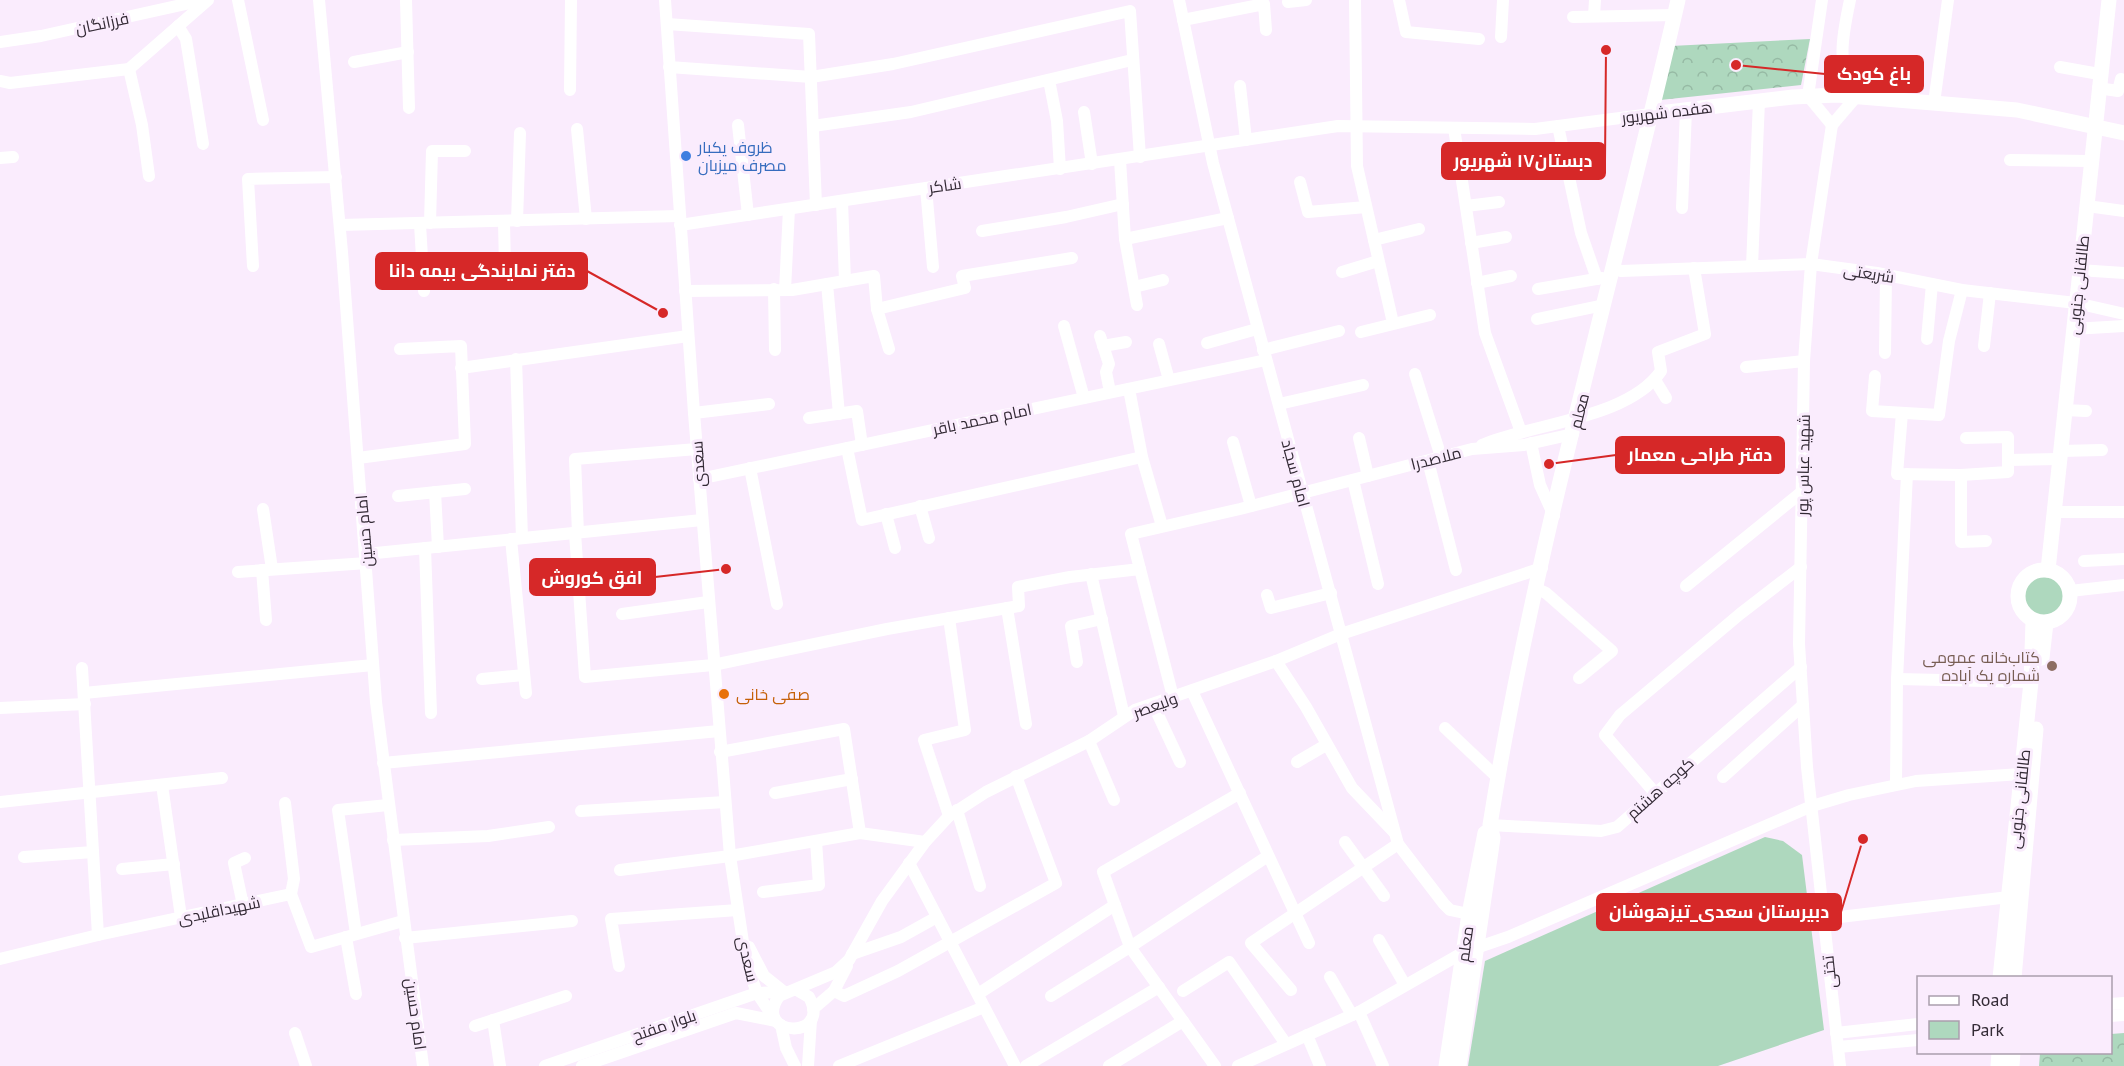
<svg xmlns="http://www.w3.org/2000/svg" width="2124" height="1066" viewBox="0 0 2124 1066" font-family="'PT Sans',Cairo,sans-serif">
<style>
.green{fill:#aed8be}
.forest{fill:url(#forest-crowns)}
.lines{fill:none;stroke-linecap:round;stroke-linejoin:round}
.minor{stroke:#fff;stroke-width:12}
.major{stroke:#fff;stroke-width:15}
.shop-dot{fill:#3f7fe0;stroke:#faecfd;stroke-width:2}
.education-dot{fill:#8d6e63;stroke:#faecfd;stroke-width:2}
.food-dot{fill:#e8710a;stroke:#faecfd;stroke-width:2}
.labels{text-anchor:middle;stroke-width:6;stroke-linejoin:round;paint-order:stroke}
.street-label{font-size:16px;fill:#332a35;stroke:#faecfd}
.shop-label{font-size:16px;fill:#366cbe;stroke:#faecfd;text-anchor:start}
.education-label{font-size:16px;fill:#785e54;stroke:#faecfd;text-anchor:end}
.food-label{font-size:16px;fill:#c56008;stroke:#faecfd;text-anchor:start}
.leader{fill:none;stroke:#d62828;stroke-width:2}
.callout-dot{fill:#d62828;stroke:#faecfd;stroke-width:2}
.callout{fill:#d62828;stroke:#d62828;stroke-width:2}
.callout-label{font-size:18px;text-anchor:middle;font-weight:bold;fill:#fff}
</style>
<defs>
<pattern id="forest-crowns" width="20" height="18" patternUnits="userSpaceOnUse" patternTransform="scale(1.5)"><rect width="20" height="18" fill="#aed8be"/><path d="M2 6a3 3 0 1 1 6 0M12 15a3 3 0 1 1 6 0" fill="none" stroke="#96baa4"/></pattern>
</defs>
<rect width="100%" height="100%" fill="#faecfd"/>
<!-- green -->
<g class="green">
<circle cx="2044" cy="595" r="20"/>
<polygon points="1765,837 1783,841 1802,855 1824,1030 1718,1066 1468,1066 1485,961"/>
</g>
<!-- forest -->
<g class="forest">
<polygon points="1810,39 1801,85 1660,100 1671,46"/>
<polygon points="2124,1033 2124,1066 2039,1066 2040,1053 2110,1052 2111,1034"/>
</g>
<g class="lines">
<!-- minor -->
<g class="minor">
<polyline points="238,0 263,120"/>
<polyline points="319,0 342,252 376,702 423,1066"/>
<polyline points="406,0 409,108"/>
<polyline points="665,0 694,413 730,856 746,962 757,993 776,1021"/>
<polyline points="1179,0 1213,163 1398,844 1444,904 1450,910 1469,914"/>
<polyline points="1355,0 1357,166 1393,323"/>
<polyline points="1399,0 1406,32 1479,39"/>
<polyline points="1822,0 1808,96 1832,125"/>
<polyline points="1288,2 1306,0"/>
<polyline points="1594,16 1595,0"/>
<polyline points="1573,17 1675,15"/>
<polyline points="1183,20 1264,4 1266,30"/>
<polyline points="667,24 809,34 816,205"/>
<polyline points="178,26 186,39 203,144"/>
<polyline points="1501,37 1503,0"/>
<polyline points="0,42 41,36 204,0"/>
<polyline points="354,62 408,52"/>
<polyline points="669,67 811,77 893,64 1130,11 1140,157"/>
<polyline points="2060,67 2099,74"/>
<polyline points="129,69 142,125 149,176"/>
<polyline points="1049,80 1057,121 1060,169"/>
<polyline points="0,81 10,83 129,69 208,0"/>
<polyline points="1240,86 1246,140"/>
<polyline points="2098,88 2118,91 2121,79 2124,80"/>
<polyline points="570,90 571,0"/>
<polyline points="1934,103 1948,0"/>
<polyline points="1084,112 1092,164"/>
<polyline points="738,125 748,215"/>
<polyline points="1832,125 1811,264 1804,361 1799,644 1807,767 1840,1066"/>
<path d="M1832,125L1856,97C1835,68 1843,33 1850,0"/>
<polyline points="813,126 911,112 1132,60"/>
<polyline points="1558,126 1581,233 1597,279"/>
<polyline points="1454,128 1485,333 1521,432"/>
<polyline points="577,129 586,219"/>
<polyline points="0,158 13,157"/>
<polyline points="1120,160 1125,239 1137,305"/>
<polyline points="2010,160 2091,161"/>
<polyline points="1300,182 1308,212 1366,207"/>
<polyline points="926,188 933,267"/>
<polyline points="842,201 845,281"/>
<polyline points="1466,206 1499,202"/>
<polyline points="2087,206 2124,211"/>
<polyline points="1682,208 1686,110"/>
<polyline points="517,221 520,133"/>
<polyline points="504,222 505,266"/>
<polyline points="430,223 432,151 465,151"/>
<polyline points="420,224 424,291"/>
<polyline points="340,225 679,216"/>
<polyline points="680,225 1338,126 1535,129 1651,114"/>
<polyline points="982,231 1066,217 1123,204"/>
<polyline points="1125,239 1228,218"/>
<polyline points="1374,240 1419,229"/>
<polyline points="1471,243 1506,237"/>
<polyline points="253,266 248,179 336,177"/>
<polyline points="1752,266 1759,101"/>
<polyline points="1612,268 1621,271 1811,264 1877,273 1962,290 2076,303 2124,314"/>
<polyline points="2079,270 2124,273"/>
<polyline points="1342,272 1378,261"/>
<polyline points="1477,283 1511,276"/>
<polyline points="827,284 839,414"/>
<polyline points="1134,287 1163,280"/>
<polyline points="774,289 775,350"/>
<polyline points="1538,289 1602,278"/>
<polyline points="785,290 789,209"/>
<polyline points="685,291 792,290 874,276 877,309 889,349"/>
<polyline points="877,309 965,288 962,276 1072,258"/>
<polyline points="1537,319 1604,305"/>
<polyline points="1064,326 1084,398"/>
<polyline points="2073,329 2124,326"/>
<polyline points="1361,332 1430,315"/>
<polyline points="1100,336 1109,364 1106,372 1110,392"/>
<polyline points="1927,339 1932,284"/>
<polyline points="1207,343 1257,329"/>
<polyline points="1159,344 1169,380"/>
<polyline points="1103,346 1126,342"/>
<polyline points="1984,346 1990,293"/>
<polyline points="1263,350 1339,331"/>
<polyline points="1885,353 1886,275"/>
<polyline points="516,359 522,538"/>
<polyline points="1746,367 1804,361"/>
<polyline points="461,368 688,336"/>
<polyline points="1415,374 1441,457"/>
<polyline points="1875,376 1872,411 1939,415 1949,341 1962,290"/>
<polyline points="1655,380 1666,398"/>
<polyline points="1129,389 1142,457 1162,526"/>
<polyline points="1279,404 1363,385"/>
<polyline points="2064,410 2086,411"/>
<polyline points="694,413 769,404"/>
<polyline points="1902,413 1897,474 1961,475 2008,472 2008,460 2059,459"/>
<polyline points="809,418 857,411 862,445"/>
<polyline points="1359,438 1368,476"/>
<polyline points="1966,438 2008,437 2008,460"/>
<polyline points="1233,442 1251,506"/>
<polyline points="1531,443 1540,485 1554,516"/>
<path d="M1482,445C1533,423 1628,419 1661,371L1658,352L1705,334L1694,268"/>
<polyline points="847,448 862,520 1142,457"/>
<polyline points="2060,451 2102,450"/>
<polyline points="358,458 465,444 461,346 400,349"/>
<polyline points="1428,461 1456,570"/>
<polyline points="750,468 777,604"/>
<polyline points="1961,475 1961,542 1986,541"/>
<polyline points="699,479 1266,360"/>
<polyline points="1353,480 1378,584"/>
<polyline points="435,492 438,547"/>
<polyline points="398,496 465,489"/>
<polyline points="920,506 929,538"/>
<polyline points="263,509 272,569"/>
<polyline points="2054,512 2124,512"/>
<polyline points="886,514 895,548"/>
<polyline points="575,533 585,677 713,665 887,629 1019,606 1018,587 1070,577 1140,569 1131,534 1240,509 1472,449 1524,445 1573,434"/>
<polyline points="578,533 575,459 697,449"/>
<polyline points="511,539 526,693"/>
<polyline points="425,548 431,713"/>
<polyline points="366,554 702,520"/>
<polyline points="2084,561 2124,559"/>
<polyline points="1140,569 1173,697"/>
<polyline points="262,570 266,620"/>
<polyline points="238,572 367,563"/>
<polyline points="1091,574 1124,716"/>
<polyline points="1686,586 1803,491"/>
<polyline points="1537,589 1546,593 1612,651 1579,678"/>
<polyline points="2070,591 2124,585"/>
<polyline points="1267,595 1271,608 1331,593"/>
<polyline points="1007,608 1026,724"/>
<polyline points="622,614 708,602"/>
<polyline points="949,618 965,730 924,740 949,816"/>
<polyline points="1276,661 1306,707 1352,788 1394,832"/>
<polyline points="1077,662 1071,626 1102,619"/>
<polyline points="82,668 98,935"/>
<polyline points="482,679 524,675"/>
<polyline points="1897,679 2031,682"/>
<polyline points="1192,691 1309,943"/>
<polyline points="84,693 373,665"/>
<polyline points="1153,704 1180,762"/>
<polyline points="0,708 85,704"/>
<polyline points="1445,728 1498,778"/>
<polyline points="1089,741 1114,800"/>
<polyline points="720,752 844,729 860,833 925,842"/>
<polyline points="1297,762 1326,745"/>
<polyline points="383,763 719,731"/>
<polyline points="1723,777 1803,705"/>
<polyline points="1896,784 1897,679 1907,474"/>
<polyline points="162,785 181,917"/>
<polyline points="775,793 852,779"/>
<polyline points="1655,793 1605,735 1620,715 1740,614 1801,567"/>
<polyline points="0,802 222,778"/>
<polyline points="285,803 294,879 291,894"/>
<polyline points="957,810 980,886"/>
<polyline points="581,811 725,802"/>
<polyline points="1490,825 1601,831 1617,827 1801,667"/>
<polyline points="393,840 488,836 549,827"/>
<polyline points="1345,842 1384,896"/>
<polyline points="24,857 93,852"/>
<polyline points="909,863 1015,1066"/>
<polyline points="122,869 174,864"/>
<polyline points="620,870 730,856 860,833"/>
<polyline points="763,892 819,885 816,841"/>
<polyline points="243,905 234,863 245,858"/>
<polyline points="1823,919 2009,897"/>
<polyline points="356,934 338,810 388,805"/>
<polyline points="346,937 356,994"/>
<polyline points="405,938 572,921"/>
<polyline points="1379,940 1405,985"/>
<polyline points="749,947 764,976 784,992"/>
<polyline points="852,954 901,937 937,917"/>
<polyline points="0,959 98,935 291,894 311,947 403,921"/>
<polyline points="619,966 611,919 738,910"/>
<polyline points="1330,977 1352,1015"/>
<path d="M797,990L809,997C833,1041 751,1037 779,996L836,972L849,960L882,901L925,842L949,816L986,792L1089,741L1135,710L1276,661L1341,634L1542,568"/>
<polyline points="1291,990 1251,943 1398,844"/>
<polyline points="834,991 844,996 898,971 1056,883 1016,776"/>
<polyline points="1183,991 1229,962 1286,1044"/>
<polyline points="978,994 1115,905"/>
<polyline points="1051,996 1130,947 1103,872 1240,793"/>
<polyline points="2110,1004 2124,1003"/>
<polyline points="813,1009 834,991 847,966"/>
<polyline points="1359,1012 1383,1066"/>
<polyline points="2110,1016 2124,1015"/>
<polyline points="493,1020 500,1066"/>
<polyline points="781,1025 786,1048 795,1066"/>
<polyline points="475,1026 566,996"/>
<polyline points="295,1033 306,1066"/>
<polyline points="1836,1033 1918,1024"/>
<polyline points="1307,1035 1320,1066"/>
<polyline points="1838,1047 1918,1040"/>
<polyline points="545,1066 757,993 784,992"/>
<polyline points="582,1066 736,1013 776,1021"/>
<polyline points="808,1066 811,1020"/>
<polyline points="839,1066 984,1007"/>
<polyline points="1026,1066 1159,987"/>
<polyline points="1109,1066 1183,1021"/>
<polyline points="1215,1066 1130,947 1268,856"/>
<polyline points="1238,1066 1359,1012 1464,952 1508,937 1812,806 1849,795 1916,781 2021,774"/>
</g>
<!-- major -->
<g class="major">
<polyline points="1651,114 1793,97 1837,95 2017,110 2124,133"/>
<circle cx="2044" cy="596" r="26"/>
<polyline points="2048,570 2109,0"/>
<polyline points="2042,658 2046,623"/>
<polyline points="2000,978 2031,682 2033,621"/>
<polyline points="2014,978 2036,729"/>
<polyline points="1446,1066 1469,914 1485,833"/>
<path d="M1459,1066L1493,838L1490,825C1534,547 1615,275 1678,0"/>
<polyline points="1998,1066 1999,1052"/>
<polyline points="2012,1066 2013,1052"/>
</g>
</g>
<!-- markers -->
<circle class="shop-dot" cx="686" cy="156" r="6"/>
<circle class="education-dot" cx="2052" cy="666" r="6"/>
<circle class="food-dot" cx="724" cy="694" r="6"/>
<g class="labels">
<!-- street labels -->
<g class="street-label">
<text transform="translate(102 23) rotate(-12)" y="6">فرزانگان</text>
<text transform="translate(1667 112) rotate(-7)" y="6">هفده شهریور</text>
<text transform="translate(945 185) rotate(-8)" y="6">شاکر</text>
<text transform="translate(1869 273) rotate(9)" y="6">شریعتی</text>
<text transform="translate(2078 285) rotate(-84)" y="6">طالقانی جنوبی</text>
<text transform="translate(1579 411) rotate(-76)" y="6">معلم</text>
<text transform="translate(982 419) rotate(-12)" y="6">امام محمد باقر</text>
<text transform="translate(1436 458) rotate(-14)" y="6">ملاصدرا</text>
<text transform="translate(698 464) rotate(-94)" y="6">سعدی</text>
<text transform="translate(1803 465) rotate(-89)" y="6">شهید عباس پور</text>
<text transform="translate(1296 473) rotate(75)" y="6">امام سجاد</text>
<text transform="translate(364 531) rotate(-95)" y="6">امام حسین</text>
<text transform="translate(1155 705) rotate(-20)" y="6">ولیعصر</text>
<text transform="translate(1660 788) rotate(-42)" y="6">کوچه هشتم</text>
<text transform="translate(2019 799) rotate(-84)" y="6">طالقانی جنوبی</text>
<text transform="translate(219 910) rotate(-12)" y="6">شهیداقلیدی</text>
<text transform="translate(1465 944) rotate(-82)" y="6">معلم</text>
<text transform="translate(748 959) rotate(77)" y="6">سعدی</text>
<text transform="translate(1829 972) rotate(-96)" y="6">تختی</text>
<text transform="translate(416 1014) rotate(82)" y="6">امام حسین</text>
<text transform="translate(664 1025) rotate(-19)" y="6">بلوار مفتح</text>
</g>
<!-- shop labels -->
<g class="shop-label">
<text x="698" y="153">ظروف یکبار<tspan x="698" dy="18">مصرف میزبان</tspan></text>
</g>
<!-- education labels -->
<g class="education-label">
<text x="2040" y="663">کتاب‌خانه عمومی<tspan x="2040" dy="18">شماره یک آباده</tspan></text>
</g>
<!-- food labels -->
<g class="food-label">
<text x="736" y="700">صفی خانی</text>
</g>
</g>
<!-- callouts -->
<path class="leader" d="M1736 65L1825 74M1606 50L1605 161M663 313L587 271M1549 464L1616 455M726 569L655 577M1863 839L1841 912"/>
<g class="callout-dot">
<circle cx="1736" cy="65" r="6"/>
<circle cx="1606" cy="50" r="6"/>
<circle cx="663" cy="313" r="6"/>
<circle cx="1549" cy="464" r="6"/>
<circle cx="726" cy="569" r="6"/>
<circle cx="1863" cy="839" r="6"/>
</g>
<g class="callout">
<rect x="1825" y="56" width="98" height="36" rx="6"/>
<rect x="1442" y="143" width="163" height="36" rx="6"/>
<rect x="376" y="253" width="211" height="36" rx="6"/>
<rect x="1616" y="437" width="168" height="36" rx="6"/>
<rect x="530" y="559" width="125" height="36" rx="6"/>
<rect x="1597" y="894" width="244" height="36" rx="6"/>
</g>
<g class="callout-label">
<text x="1874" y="80">باغ کودک</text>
<text x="1523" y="167">دبستان۱۷ شهریور</text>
<text x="482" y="277">دفتر نمایندگی بیمه دانا</text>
<text x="1700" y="461">دفتر طراحی معمار</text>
<text x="592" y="584">افق کوروش</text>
<text x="1719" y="918">دبیرستان سعدی_تیزهوشان</text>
</g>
<!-- legend -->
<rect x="1917" y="976" width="195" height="78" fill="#faecfd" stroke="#aa9ead" stroke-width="1.5"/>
<rect x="1929" y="996" width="30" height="9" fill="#ffffff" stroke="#aa9ead" stroke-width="1.5"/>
<text x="1971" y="1006" font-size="18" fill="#332a35">Road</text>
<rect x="1929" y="1021" width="30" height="18" fill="#aed8be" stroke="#aa9ead" stroke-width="1.5"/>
<text x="1971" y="1036" font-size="18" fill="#332a35">Park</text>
</svg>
